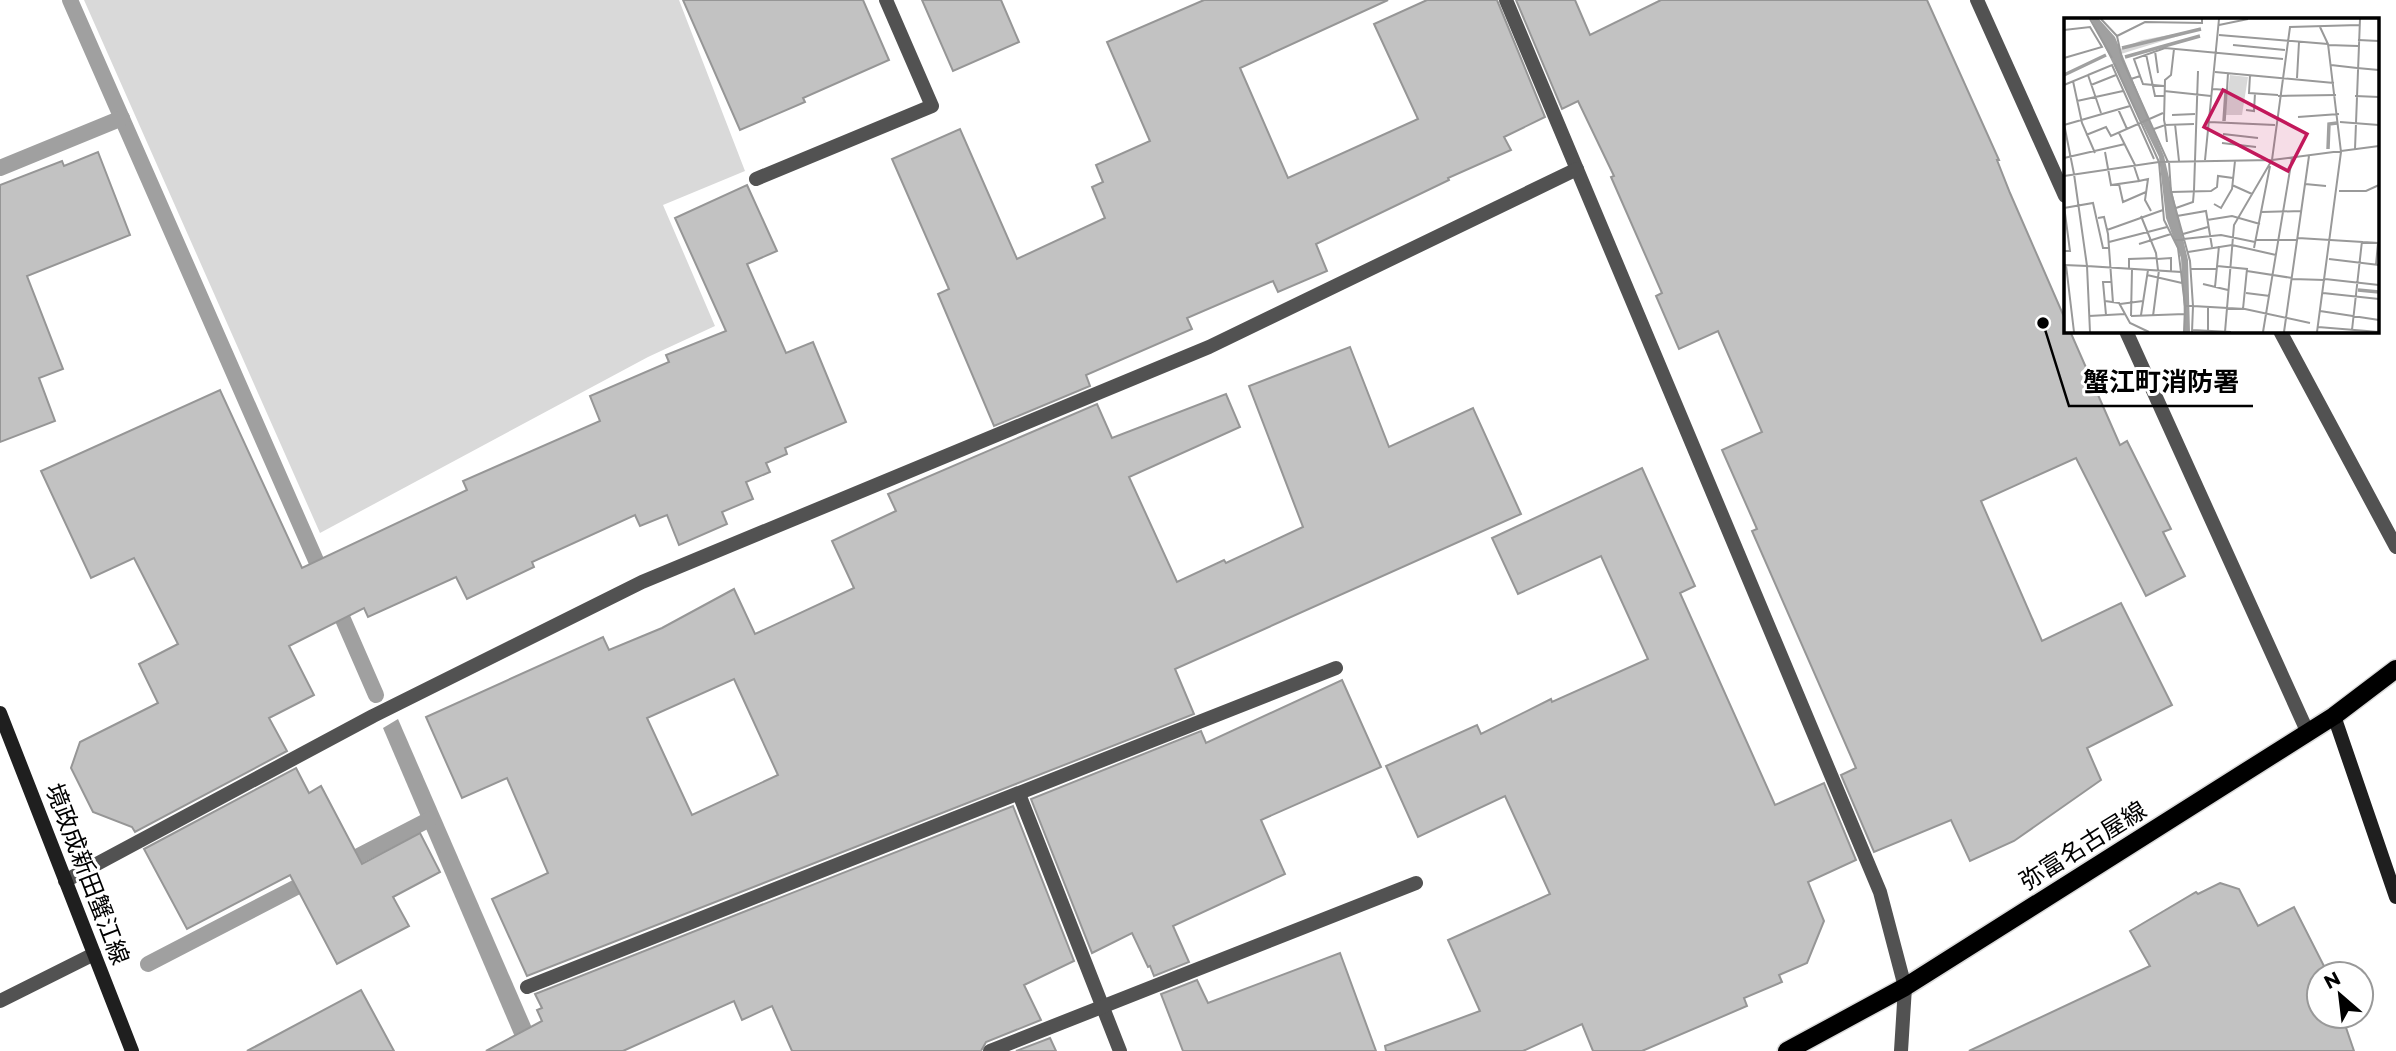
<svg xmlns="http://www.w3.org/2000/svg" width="2396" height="1051" viewBox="0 0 2396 1051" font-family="Montserrat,'Noto Sans JP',sans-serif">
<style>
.green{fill:#d9d9d9}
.water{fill:#a0a0a0}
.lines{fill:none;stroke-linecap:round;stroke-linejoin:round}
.stream{stroke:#a0a0a0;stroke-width:16}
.building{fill:#c2c2c2;stroke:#969696;stroke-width:2;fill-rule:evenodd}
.primary-casing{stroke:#dbdbdb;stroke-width:21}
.lane{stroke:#525252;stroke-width:14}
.street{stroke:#525252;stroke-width:14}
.secondary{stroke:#1f1f1f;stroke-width:14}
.primary{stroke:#000;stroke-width:18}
.labels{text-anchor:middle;stroke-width:6;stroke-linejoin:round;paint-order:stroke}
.street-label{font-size:24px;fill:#000;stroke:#fff}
.inset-river{fill:none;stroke:#a0a0a0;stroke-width:3.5}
.inset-road{fill:none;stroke:#999;stroke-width:2}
.view{fill:#c2185b;fill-opacity:0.15;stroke:#c2185b;stroke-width:3.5}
.inset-edge{fill:none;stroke:#000;stroke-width:3.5}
.leader{fill:none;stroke:#000;stroke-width:2.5}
.callout-dot{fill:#000;stroke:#fff;stroke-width:2.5}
.callout-label{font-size:26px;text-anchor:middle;font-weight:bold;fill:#000;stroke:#fff;stroke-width:6;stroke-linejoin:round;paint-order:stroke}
</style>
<rect width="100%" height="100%" fill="#fff"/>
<!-- green -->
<polygon class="green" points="84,0 679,0 745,171 663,205 715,326 648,357 320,533"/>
<!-- water -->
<polygon class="water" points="398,719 542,1051 521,1051 383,728"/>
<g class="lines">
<!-- stream -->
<g class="stream">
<polyline points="70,0 325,581"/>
<polyline points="0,168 122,118"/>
<polyline points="335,601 376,695"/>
<polyline points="341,865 430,819"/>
<polyline points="148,964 314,878"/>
</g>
</g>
<!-- building -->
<g class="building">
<polygon points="683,0 863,0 889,60 803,98 805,102 740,130"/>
<polygon points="922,0 1001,0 1019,42 953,71"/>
<polygon points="1204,0 1388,0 1240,68 1288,178 1418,119 1374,24 1427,0 1497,0 1545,117 1504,137 1511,150 1448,178 1449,180 1316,244 1327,271 1278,292 1273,281 1187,318 1192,329 1086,375 1090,386 994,426 938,294 949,289 892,159 960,129 1017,259 1105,218 1092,187 1103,182 1096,165 1150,141 1107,42"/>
<polygon points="1516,0 1575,0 1590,35 1661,0 1927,0 1999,160 1997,160 2010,193 2065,319 2065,331 2070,331 2120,445 2127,441 2171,529 2163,532 2185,576 2146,596 2076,458 1981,501 2042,641 2121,603 2172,705 2087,748 2101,780 2014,841 1970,861 1951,820 1874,852 1841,775 1856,768 1752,531 1757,529 1722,450 1762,432 1718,331 1679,349 1656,296 1662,293 1611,177 1614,176 1578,101 1562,109"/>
<polygon points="98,152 130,235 27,276 63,369 39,378 55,421 0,442 0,185 62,161 64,166"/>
<polygon points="747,185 777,251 747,264 786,353 813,342 846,422 785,448 787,454 766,463 770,472 746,482 753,499 722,512 727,524 679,545 667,515 640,526 635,515 532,562 534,567 467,599 456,577 368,617 364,608 289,646 314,695 269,718 287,751 135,832 132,827 93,812 71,768 80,742 158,703 139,664 178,644 134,558 91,578 41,471 220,390 302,568 467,490 463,481 600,421 590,396 669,362 666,355 726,331 675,218"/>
<path d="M1350,347L1389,447L1473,408L1521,514L1175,669L1194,714L527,976L492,899L548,873L507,778L462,798L426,717L603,637L609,650L662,628L734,589L755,634L854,588L832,541L896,511L888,494L1097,404L1112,438L1226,394L1240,427L1129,477L1177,582L1224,560L1226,563L1303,527L1249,386ZM734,679L778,775L692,815L647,718Z"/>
<polygon points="1642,468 1695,586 1680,593 1775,805 1824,783 1856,860 1808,882 1824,921 1807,963 1779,975 1782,982 1744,998 1747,1006 1642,1051 1593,1051 1582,1024 1523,1051 1386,1051 1385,1046 1480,1011 1448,940 1550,894 1505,796 1418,837 1386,766 1477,725 1481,734 1551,699 1552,702 1648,659 1601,556 1518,594 1492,538"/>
<polygon points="1342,680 1381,767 1261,820 1285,874 1173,926 1189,962 1154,976 1150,966 1148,967 1132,933 1092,953 1031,799 1201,731 1206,743"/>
<polygon points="296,768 309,793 321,786 362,864 420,833 440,872 393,897 409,926 337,964 290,875 187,929 144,849"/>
<polygon points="1013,806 1074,961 1024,985 1041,1020 986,1042 981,1051 792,1051 772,1006 742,1020 734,1001 623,1051 486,1051 542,1021 537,1010 542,1008 535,994"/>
<polygon points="2220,883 2239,889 2258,926 2294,907 2328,974 2319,974 2319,1016 2342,1016 2354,1051 1969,1051 2150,966 2130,931 2196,892 2198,894"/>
<polygon points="1340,953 1376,1051 1183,1051 1161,994 1197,980 1208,1003"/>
<polygon points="361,990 394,1051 247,1051"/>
<polygon points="1050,1038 1056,1051 1016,1051"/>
</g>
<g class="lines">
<defs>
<polyline id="primary" points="1787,1051 1905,987 2334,716 2396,669"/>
</defs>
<!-- primary casing -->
<use href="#primary" class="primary-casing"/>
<!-- lane -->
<g class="lane">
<polyline points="1977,0 2065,196"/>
<polyline points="2126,331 2308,733"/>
</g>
<!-- street -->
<g class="street">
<polyline points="1506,0 1880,892 1905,987 1901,1051"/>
<polyline points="756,179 932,106 886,0"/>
<polyline points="2280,331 2396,547"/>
<polyline points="1019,794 1120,1051"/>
<polyline points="65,881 373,716 642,582 1209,347 1577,169"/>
<polyline points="527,987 1336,668"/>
<polyline points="0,1001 94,954"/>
<polyline points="990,1051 1416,883"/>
</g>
<!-- secondary -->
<g class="secondary">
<polyline points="0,713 132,1051"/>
<polyline points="2334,716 2396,897"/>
</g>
<!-- primary -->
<use href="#primary" class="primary"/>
</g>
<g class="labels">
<!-- street labels -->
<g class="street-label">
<text transform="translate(2083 846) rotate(-32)" y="8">弥富名古屋線</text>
<text transform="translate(87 874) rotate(69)" y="8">境政成新田蟹江線</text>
</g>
</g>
<!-- overview -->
<g transform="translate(2064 18)">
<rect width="315" height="315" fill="#fff"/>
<path d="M137,11L57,36L56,31L78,22ZM166,57L184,59L178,97H161Z" fill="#d9d9d9"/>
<path d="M27,1H35L51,19L100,138L124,242L126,314H121L117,240L102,200L95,139Z" fill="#a0a0a0"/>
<path class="inset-river" d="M58,30L137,11M61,39L136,18M0,57L42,37M160,103L162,74M264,131L265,106L273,105M294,272L315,274"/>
<path class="inset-road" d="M26,1L48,40M37,1L53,18M155,7L184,1M0,12L26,9L38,29L0,40M155,17L264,26M53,18L58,41L104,144M53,18L81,4L138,5V1M294,22L315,23M169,27L221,32M264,27L294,28M110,31L107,57L101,62L100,102L101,107L130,106M91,33L94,55M82,36L91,78H100M50,45L95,144M267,47L293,50M293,50L315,52M151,54L270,65M24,57L48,47L90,141M186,57L185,75L214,77M76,58L70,41L101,30L219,41M233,60L235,24M67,61L76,58L79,66L100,68M9,63L18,105L31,135M0,67L24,57L37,95M27,67L52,57M149,71L163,72L164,55M100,73L147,78M214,78L272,77M291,78L315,79M13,83L59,73M54,91L63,111M182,92L190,93L191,75M108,97L131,96M234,99L275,96M145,104L211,107M276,104L315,107M0,106L10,156M111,106L115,143M0,107L66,88M90,111L101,107L103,124M55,115L71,147M159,116L194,120M22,117L42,109L47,118L99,95M158,125L192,129M291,131L296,1M41,134L47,167L75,163M0,140L61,126M141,142L155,1M95,144L100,202L114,230L117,254M105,144L107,174L126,243L129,288L181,291L246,305M70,148L75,163L84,161L81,182L87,193M10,156L23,248L117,254L121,288H129L128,314M0,158L95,144L208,142L315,128M55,166L59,184L82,174M241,166L262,168M168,167L188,176M130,172L134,53M275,173H302L315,167M107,174L147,173L153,169L154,158L169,160M150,186L157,190L168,171L171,143M0,190L29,185L39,230H45M112,190L129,184L130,172M198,194L238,193M77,198L92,235L94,252M113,198L142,193L148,229M34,200L40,199L44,216L49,285M143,202L168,198L196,206M43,212L99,192M119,216L144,209M234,220L315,225M110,222L157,217L191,224M192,222H233M45,224L103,209M75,226L107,216M190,230L206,148M0,233H6L0,188M124,234L168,227L212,237M93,241L107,240V253M265,241L315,247M0,247L23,248L26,314M2,247L10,314M312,247L314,225M153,248L183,251L179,291M65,251V241L93,240M126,251H152M183,253L228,260M83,257L118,265M228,261L261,262M261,261L315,267M139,266L164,272M151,269L155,228M182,275L206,278M259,275L315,281M41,283L55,285L66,305L85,314M56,286L79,283M256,293L315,302M42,297L39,264H48M77,297L84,252M25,298L61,296M67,298L121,296M67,298L68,251M89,298L95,252M254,309L315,314M128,312L167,314M288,312L298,223M144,313V289M120,314L121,288M161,314L170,207L208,142L226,9L295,7M199,314L228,140M220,314L245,138M253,314L277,134L264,26L256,9"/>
<path class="view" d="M159,72L243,116L224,153L140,109Z"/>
<rect width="315" height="315" class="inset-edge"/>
</g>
<!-- callouts -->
<path class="leader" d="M2043 323L2069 406H2253"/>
<circle class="callout-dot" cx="2043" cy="323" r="7"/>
<g class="callout-label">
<text x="2161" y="391">蟹江町消防署</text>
</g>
<!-- north arrow -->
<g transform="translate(2340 995) rotate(332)"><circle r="33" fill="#ffffff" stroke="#999999" stroke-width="2"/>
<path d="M0-5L12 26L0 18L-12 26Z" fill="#000000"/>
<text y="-10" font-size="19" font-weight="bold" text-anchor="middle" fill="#000000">N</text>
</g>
</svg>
